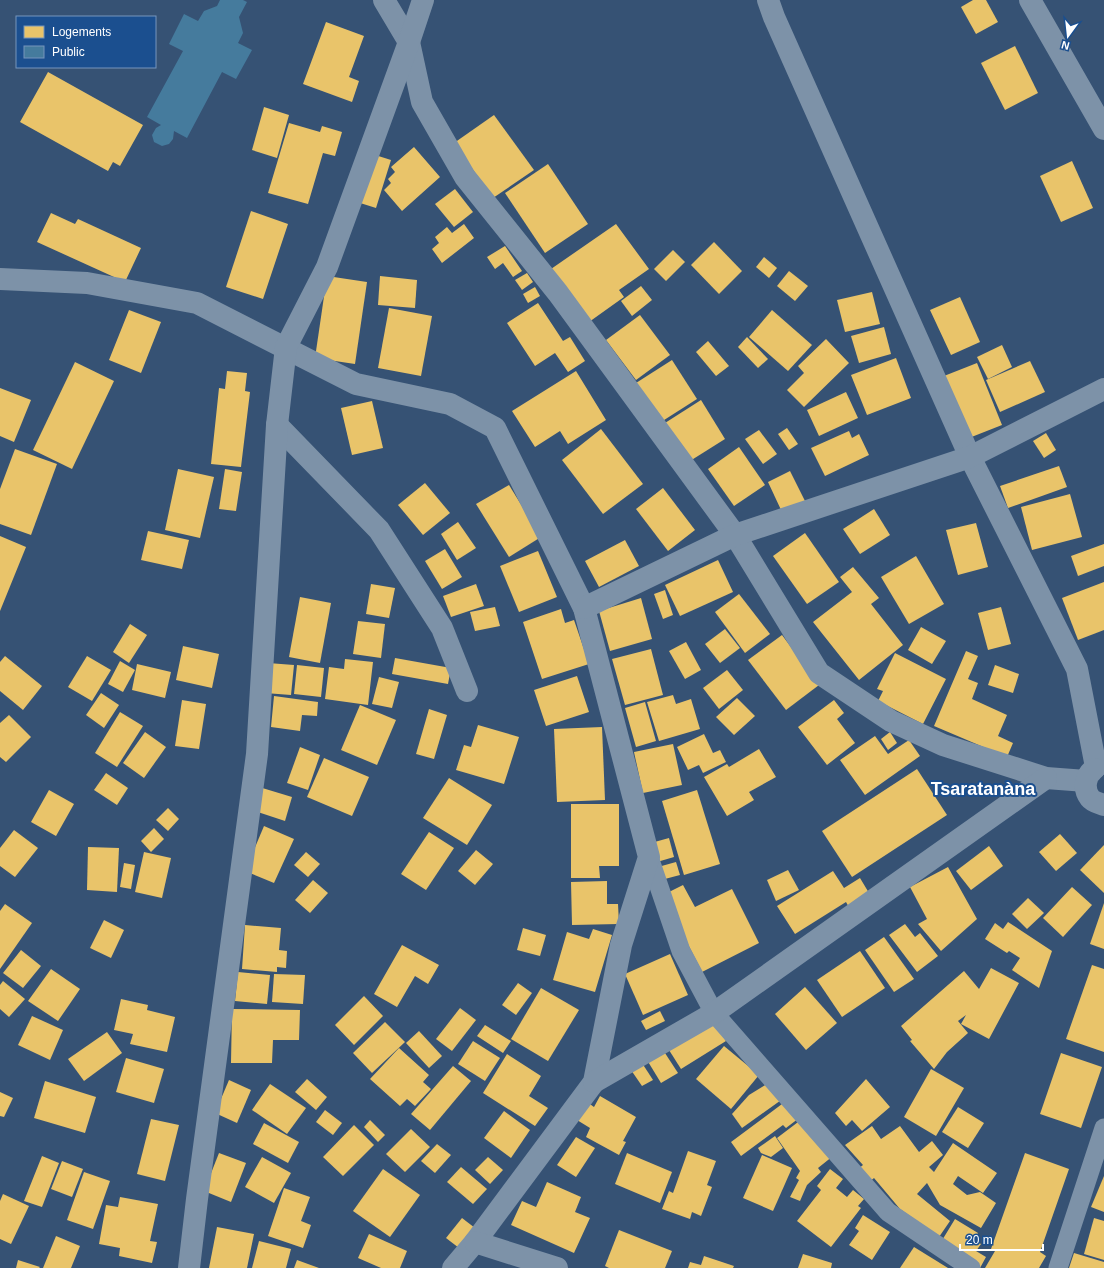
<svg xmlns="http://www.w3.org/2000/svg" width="1104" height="1268" viewBox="0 0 1104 1268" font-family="Helvetica,sans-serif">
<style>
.homes{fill:#e9c46a}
.public{fill:#457b9d}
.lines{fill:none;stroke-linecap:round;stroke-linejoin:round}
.pedestrian{stroke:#7d92a8;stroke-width:19}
.minor{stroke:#7d92a8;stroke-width:22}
.labels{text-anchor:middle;stroke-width:4;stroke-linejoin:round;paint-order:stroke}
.district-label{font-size:18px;font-weight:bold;fill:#fff;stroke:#1b4f8f}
</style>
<rect width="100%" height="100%" fill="#365274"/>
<!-- homes -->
<g class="homes">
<polygon points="973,0 986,0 998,22 976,34 961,7"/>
<polygon points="326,22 364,36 349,77 359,81 352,102 303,84"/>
<polygon points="1015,46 1038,93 1005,110 981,63"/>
<polygon points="48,72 143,125 120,166 113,162 108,171 20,122"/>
<polygon points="264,107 289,115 277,158 252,150"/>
<polygon points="494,115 534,170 493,198 454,143"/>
<polygon points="289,123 320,132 322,126 342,132 335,156 323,153 308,204 268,193"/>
<polygon points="414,147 440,177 402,211 384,190 391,183 388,179 395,172 391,167"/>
<polygon points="372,154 391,160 376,208 357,202"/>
<polygon points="1072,161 1093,208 1061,222 1040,176"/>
<polygon points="548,164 588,224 545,253 505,193"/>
<polygon points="455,189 473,212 454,227 435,204"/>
<polygon points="251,211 288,224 263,299 226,287"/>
<polygon points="51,213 75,224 78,219 141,248 125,282 37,242"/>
<polygon points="464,224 474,238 442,263 432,249 439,243 435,237 447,227 452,233"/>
<polygon points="616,224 649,269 619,290 624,297 589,322 551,269"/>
<polygon points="714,242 742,271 719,294 691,265"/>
<polygon points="505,246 522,271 513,277 503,263 495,269 487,257"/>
<polygon points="673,250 685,262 666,281 654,269"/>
<polygon points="764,257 777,268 769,278 756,267"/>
<polygon points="789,271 808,286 795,301 777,286"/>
<polygon points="527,273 533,282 522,290 515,280"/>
<polygon points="327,276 367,282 355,364 315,358"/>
<polygon points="380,276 417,280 415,308 378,305"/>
<polygon points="641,286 652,300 632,316 621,301"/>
<polygon points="535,287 540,296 528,303 523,294"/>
<polygon points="872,292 880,324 845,332 837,300"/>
<polygon points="960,297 980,342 951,355 930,310"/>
<polygon points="538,303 563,341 570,337 585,361 568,372 555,353 535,366 507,323"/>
<polygon points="389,308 432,316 421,376 378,368"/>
<polygon points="129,310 161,322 141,373 109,360"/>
<polygon points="772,310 812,345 788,371 749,337"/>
<polygon points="640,315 670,355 636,380 606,340"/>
<polygon points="884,327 891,354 859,363 851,336"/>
<polygon points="747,337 768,359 758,368 738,347"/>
<polygon points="826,339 849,363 804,407 787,390 804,373 798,366"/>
<polygon points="708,341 729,366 716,376 696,352"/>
<polygon points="1002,345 1012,367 988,379 977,357"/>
<polygon points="896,358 911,398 867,415 851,375"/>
<polygon points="672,360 697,399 661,422 636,383"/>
<polygon points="1030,361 1045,392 1000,412 986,380"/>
<polygon points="75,362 114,381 72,469 33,450"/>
<polygon points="977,363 1002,425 969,438 944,376"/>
<polygon points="227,371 247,373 245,391 250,392 241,467 211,464 219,388 225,389"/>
<polygon points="576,371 606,420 568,444 560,431 535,447 512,411"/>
<polygon points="0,388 31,400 14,442 0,436"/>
<polygon points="846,392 858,418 819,436 807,410"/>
<polygon points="701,400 725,439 690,461 665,423"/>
<polygon points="372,401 383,448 352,455 341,408"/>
<polygon points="787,428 798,444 789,450 778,434"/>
<polygon points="601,429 643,484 603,514 562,460"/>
<polygon points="759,430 777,454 763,464 745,439"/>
<polygon points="849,431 852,438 859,434 869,455 825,476 811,448"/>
<polygon points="1046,433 1056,450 1044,458 1033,441"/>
<polygon points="739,447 765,485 734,506 708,469"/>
<polygon points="15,449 57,464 31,535 0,524 0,489"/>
<polygon points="1059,466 1067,487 1008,508 1000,486"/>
<polygon points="178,469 214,477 200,538 165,530"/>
<polygon points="225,469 242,472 236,511 219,509"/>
<polygon points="790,471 805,501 782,512 768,482"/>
<polygon points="425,483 450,513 423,535 398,505"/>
<polygon points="509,485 541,537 509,557 476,504"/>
<polygon points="663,488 695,530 668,551 636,509"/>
<polygon points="1070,494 1082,537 1032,550 1021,507"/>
<polygon points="874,509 890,535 860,554 843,529"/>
<polygon points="458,522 476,548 457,560 441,534"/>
<polygon points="976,523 988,567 958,575 946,530"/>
<polygon points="148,531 189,540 182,569 141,560"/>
<polygon points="805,533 839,582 807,604 773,556"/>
<polygon points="0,536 26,547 0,611"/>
<polygon points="625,540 639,566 599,587 585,561"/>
<polygon points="1104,544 1104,566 1078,576 1071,556"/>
<polygon points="445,549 462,577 442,589 425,561"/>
<polygon points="538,551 557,597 519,612 500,566"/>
<polygon points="916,556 944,604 909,624 881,577"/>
<polygon points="718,560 733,592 680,616 665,585"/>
<polygon points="853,567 879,598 871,604 903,645 859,680 813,622 852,592 840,577"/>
<polygon points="1104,582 1104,630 1078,640 1062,598"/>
<polygon points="371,584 395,588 389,618 366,614"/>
<polygon points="476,584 484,606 451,617 443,596"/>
<polygon points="665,590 673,615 663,619 654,594"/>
<polygon points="739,594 770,634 745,653 715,612"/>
<polygon points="300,597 331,603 320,663 289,657"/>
<polygon points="641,598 652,639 610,651 599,611"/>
<polygon points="495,607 500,626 475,631 470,612"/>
<polygon points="1001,607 1011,644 988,650 978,613"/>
<polygon points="561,609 565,623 574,620 589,664 542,679 523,622"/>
<polygon points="358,621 385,624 381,658 353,654"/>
<polygon points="130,624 147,635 129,663 113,652"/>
<polygon points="921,627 946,641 932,664 908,650"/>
<polygon points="725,629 740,648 720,663 705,644"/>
<polygon points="782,635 819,685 786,710 748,660"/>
<polygon points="686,642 701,670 685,679 669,651"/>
<polygon points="183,646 219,654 212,688 176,680"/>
<polygon points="651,649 663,695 625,705 612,659"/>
<polygon points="966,651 978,656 968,679 978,683 972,699 1007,715 998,736 1013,743 1007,757 934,726"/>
<polygon points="895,653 946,679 923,724 878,701 883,691 877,689"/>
<polygon points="5,656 42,686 23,710 0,691 0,662"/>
<polygon points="87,656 111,670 92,701 68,687"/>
<polygon points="395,658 451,668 448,684 392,674"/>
<polygon points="345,659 373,662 368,705 325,699 329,667 344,669"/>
<polygon points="120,661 135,670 123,692 108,684"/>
<polygon points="268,663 294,665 291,695 265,693"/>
<polygon points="137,664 171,672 165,698 132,690"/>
<polygon points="297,665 324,668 321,697 294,694"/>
<polygon points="995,665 1019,674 1013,693 988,685"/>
<polygon points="727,670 743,690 719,709 703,688"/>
<polygon points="577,676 589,712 546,726 534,690"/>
<polygon points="379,677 399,682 392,708 372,704"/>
<polygon points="101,693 119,705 104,728 86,715"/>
<polygon points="673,695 676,704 691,699 700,729 659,741 647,702"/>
<polygon points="274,696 318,702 317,716 302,715 300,731 271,727"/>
<polygon points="737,698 755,716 734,735 716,717"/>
<polygon points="182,700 206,704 199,749 175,746"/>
<polygon points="834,700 844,713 837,719 855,743 827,765 798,727"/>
<polygon points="645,702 656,741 636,747 625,708"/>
<polygon points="360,705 396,720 377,765 341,750"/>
<polygon points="429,709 447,715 434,759 416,754"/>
<polygon points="120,712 143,726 117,767 95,753"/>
<polygon points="9,715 31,737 6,762 0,757 0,723"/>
<polygon points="478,725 519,737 504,784 456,770 464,745 471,747"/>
<polygon points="602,727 605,800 557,802 554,729"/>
<polygon points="145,732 166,747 144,778 123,763"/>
<polygon points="890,732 897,743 888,750 881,739"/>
<polygon points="704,734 713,753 720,750 726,762 703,773 699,765 688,770 677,747"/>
<polygon points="875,736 888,754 909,740 920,756 865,795 840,760"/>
<polygon points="673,744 682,785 643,793 634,752"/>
<polygon points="300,747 320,755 308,790 287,783"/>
<polygon points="759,749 776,777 749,792 754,800 727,816 704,777 727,764 729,767"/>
<polygon points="324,758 369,777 352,816 307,797"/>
<polygon points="917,769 947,815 852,877 822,831"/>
<polygon points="106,773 128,788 117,805 94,790"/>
<polygon points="449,778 492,805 467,845 423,818"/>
<polygon points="259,787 292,797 285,821 252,810"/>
<polygon points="49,790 74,804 56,836 31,822"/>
<polygon points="697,790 720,864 684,875 662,801"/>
<polygon points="571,804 619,804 619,866 599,866 600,878 571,878"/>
<polygon points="168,808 179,819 168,831 156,820"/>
<polygon points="264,826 294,839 274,883 245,871"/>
<polygon points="154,828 164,839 151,852 141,841"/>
<polygon points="14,830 38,848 15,877 0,866 0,848"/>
<polygon points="429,832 454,848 426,890 401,874"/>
<polygon points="1060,834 1077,853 1056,871 1039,852"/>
<polygon points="669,838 674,857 657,862 651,843"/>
<polygon points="1104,845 1104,893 1080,870"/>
<polygon points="989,846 1003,866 971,890 956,871"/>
<polygon points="88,847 119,848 117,892 87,890"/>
<polygon points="476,850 493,864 475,885 458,871"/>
<polygon points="144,852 171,858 162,898 135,892"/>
<polygon points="306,852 320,864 308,877 294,865"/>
<polygon points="676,862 680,875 661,880 658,867"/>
<polygon points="124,863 135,865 131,889 120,887"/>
<polygon points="948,867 977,919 941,951 918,924 927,919 910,887"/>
<polygon points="788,870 799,890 776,901 767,880"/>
<polygon points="833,871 844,888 860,878 872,898 851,911 846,902 795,934 777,906"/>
<polygon points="313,880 328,893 310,913 295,900"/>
<polygon points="607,881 607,904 618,904 619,924 572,925 571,882"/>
<polygon points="683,885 695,907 732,889 759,943 702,972 663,895"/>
<polygon points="1072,887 1092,905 1063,937 1043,918"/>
<polygon points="1028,898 1044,913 1027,929 1012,914"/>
<polygon points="1104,903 1104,949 1090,944"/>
<polygon points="5,904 32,923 0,969 0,911"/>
<polygon points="104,920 124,930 111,958 90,948"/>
<polygon points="1008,922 1052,951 1039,988 1012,970 1020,958 1009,951 1007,953 985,939 995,923 1003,929"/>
<polygon points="905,924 915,937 920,933 938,956 917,972 889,935"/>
<polygon points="245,925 281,928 279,950 287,951 286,968 277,967 277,972 242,969"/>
<polygon points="523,928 546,935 540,956 517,950"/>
<polygon points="593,929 612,935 595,992 553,980 567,932 589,939"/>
<polygon points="884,937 914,979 894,992 865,950"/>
<polygon points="402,945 439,965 428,984 415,976 397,1007 374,994"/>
<polygon points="21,950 41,966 23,988 3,973"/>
<polygon points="860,951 885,988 842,1017 817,980"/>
<polygon points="670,954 688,995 643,1015 625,974"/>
<polygon points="1092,965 1104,969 1104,1052 1066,1039"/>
<polygon points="991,968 1019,983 989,1039 961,1024 966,1015 958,1021 968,1033 947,1052 934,1069 910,1041 912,1040 901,1026 964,971 979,989"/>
<polygon points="51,969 80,989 58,1021 28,1001"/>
<polygon points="238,972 270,975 267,1004 235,1001"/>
<polygon points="274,974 305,975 303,1004 272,1002"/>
<polygon points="3,981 25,999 9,1017 0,1009 0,985"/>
<polygon points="518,983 532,993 516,1015 502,1005"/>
<polygon points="805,987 837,1023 806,1050 775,1014"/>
<polygon points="541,988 579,1010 548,1061 511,1039"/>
<polygon points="364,996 383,1016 354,1045 335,1025"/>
<polygon points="121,999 148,1005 147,1010 175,1017 167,1052 130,1044 133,1034 114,1030"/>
<polygon points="460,1008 476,1020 452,1051 436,1039"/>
<polygon points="232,1009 300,1010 299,1040 273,1040 272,1063 231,1063"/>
<polygon points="660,1011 665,1021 646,1030 641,1021"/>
<polygon points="32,1016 63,1030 50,1060 18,1045"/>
<polygon points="385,1022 405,1042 372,1073 353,1053"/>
<polygon points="713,1022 726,1041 681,1069 669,1050"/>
<polygon points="485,1025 511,1041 503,1053 477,1036"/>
<polygon points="419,1031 442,1056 429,1068 406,1043"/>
<polygon points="107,1032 122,1053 84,1081 68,1059"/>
<polygon points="473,1041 500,1058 485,1081 458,1064"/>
<polygon points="724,1046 759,1075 731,1109 696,1079"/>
<polygon points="399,1048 429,1075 423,1082 431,1089 415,1106 407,1099 400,1106 370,1079"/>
<polygon points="663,1050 678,1073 661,1083 647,1060"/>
<polygon points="1061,1053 1102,1067 1081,1128 1040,1114"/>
<polygon points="507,1054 541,1076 529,1096 548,1108 535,1126 483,1093"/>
<polygon points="126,1058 164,1069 154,1103 116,1092"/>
<polygon points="642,1063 653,1080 642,1086 631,1070"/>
<polygon points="453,1066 471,1081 430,1130 411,1114"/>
<polygon points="931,1069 964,1088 936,1136 904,1117"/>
<polygon points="780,1076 791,1093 742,1128 732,1114 749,1095"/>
<polygon points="307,1079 327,1097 316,1110 295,1092"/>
<polygon points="866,1079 890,1107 862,1131 852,1120 846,1126 835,1113"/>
<polygon points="229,1080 251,1090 237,1123 215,1113"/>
<polygon points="45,1081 96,1097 85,1133 34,1118"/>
<polygon points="270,1084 306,1108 287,1134 252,1110"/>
<polygon points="0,1092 13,1098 4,1117 0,1116"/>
<polygon points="600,1096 636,1117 623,1141 626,1142 619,1155 586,1137 590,1128 577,1120 587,1102 594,1107"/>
<polygon points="790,1098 803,1115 786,1128 783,1125 741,1156 731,1142"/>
<polygon points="958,1107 984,1123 968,1148 942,1132"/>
<polygon points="325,1110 342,1123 333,1135 316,1122"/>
<polygon points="504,1111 530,1130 511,1158 484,1138"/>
<polygon points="806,1116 833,1156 818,1168 821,1172 807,1185 800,1201 790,1197 799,1180 796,1178 800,1171 777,1138"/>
<polygon points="151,1119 179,1125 165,1181 137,1174"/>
<polygon points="370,1120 385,1135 378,1142 364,1127"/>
<polygon points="264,1123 299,1142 288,1163 253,1144"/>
<polygon points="354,1125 374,1145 343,1176 323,1157"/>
<polygon points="872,1126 881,1139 900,1126 919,1152 932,1141 943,1155 929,1167 934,1172 953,1143 997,1173 983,1193 958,1176 953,1184 967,1195 980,1192 996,1203 981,1228 940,1205 927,1183 917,1194 950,1221 939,1237 900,1209 874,1178 867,1184 858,1169 863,1165 845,1145"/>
<polygon points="411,1129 430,1147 405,1172 386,1154"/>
<polygon points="775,1136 783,1148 771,1157 761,1153 758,1148"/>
<polygon points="576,1137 595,1148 576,1177 557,1165"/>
<polygon points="437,1144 451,1155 435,1173 421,1161"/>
<polygon points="688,1151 716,1161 707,1185 712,1187 701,1216 692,1212 690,1219 662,1209 669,1191 673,1193"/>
<polygon points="219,1153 246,1163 231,1202 204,1191"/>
<polygon points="627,1153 672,1172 660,1203 615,1184"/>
<polygon points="1025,1153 1069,1169 1040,1252 1046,1256 1039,1268 985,1268 995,1251 991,1249"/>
<polygon points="762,1155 792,1168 773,1211 743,1198"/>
<polygon points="42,1156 59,1163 42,1207 24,1201"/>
<polygon points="262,1157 291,1173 274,1203 245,1187"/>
<polygon points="488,1157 503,1170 490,1184 475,1170"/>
<polygon points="62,1161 83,1169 72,1197 51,1189"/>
<polygon points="461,1167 487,1189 473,1204 447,1182"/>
<polygon points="383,1169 420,1195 390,1237 353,1211"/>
<polygon points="830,1169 843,1179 836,1188 847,1197 853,1190 864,1199 858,1206 861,1208 831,1247 797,1221 821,1190 817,1186"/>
<polygon points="84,1172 110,1181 93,1229 67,1220"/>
<polygon points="1104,1176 1104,1212 1091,1207"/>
<polygon points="547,1182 581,1197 575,1212 590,1218 574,1253 511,1225 522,1201 536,1207"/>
<polygon points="284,1188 310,1197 301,1221 311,1225 303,1248 268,1236"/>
<polygon points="3,1194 29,1206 11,1244 0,1239 0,1201"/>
<polygon points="120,1197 158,1204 150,1241 157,1242 152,1263 119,1256 120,1248 99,1244 106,1205 118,1207"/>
<polygon points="863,1215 890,1232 872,1260 849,1245 859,1231 855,1228"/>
<polygon points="462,1218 475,1228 459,1248 446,1238"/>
<polygon points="1094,1218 1104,1221 1104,1260 1084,1254"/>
<polygon points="955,1219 978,1233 973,1240 981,1244 976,1251 986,1257 980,1268 941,1242"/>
<polygon points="217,1227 254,1234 247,1268 209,1268"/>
<polygon points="619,1230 672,1251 665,1268 609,1268 605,1266"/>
<polygon points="369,1234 407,1251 400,1268 381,1268 358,1258"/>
<polygon points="56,1236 80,1246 71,1268 43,1268"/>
<polygon points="259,1241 291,1249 286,1268 252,1268"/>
<polygon points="914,1247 948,1268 900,1268"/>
<polygon points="1074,1253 1104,1262 1104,1268 1069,1268"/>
<polygon points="803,1254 832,1263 831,1268 798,1268"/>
<polygon points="704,1256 734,1266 733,1268 688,1268 690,1262 701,1265"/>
<polygon points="18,1260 40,1267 39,1268 16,1268"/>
<polygon points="297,1260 319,1268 294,1268"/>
</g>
<!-- public -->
<polygon class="public" points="220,0 243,0 247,2 239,17 243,33 238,43 252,50 236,79 222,72 187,138 174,131 173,139 169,144 162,146 154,142 152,135 156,128 161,125 147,117 183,51 169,44 184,14 198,21 204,11 217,6"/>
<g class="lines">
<!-- pedestrian -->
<g class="pedestrian">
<polyline points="649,857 681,951 714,1013 888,1212 971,1268"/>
<polyline points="1058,1268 1104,1128"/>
</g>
<!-- minor -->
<g class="minor">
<polyline points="384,0 409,42 422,102 465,177 558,293 735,535 819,673 891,721 943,745 1046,778 1086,781"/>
<polyline points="768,0 774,17 970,457 1077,669 1096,767"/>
<polyline points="1030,0 1104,129"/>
<polyline points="0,279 87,283 197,303 356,384 450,404 495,428 584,608 649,857 621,945 594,1082 475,1242 453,1268"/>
<polyline points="277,425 379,530 442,628 467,691"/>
<polyline points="584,608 735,535 970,457 1104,389"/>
<path d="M1094,769C1085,776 1083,789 1090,798C1093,802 1099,803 1104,805"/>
<polyline points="594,1082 714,1013 1046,778"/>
<polyline points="475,1242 557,1268"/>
<polyline points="189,1268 197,1199 257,754 277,425 286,347 327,267 409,42 423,0"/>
</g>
</g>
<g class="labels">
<!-- district labels -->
<g class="district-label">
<text x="983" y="795">Tsaratanàna</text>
</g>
</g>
<!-- legend -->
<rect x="16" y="16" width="140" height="52" fill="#1b4f8f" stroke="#7695bc"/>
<rect x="24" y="26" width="20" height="12" fill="#e9c46a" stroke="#7695bc"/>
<text x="52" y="36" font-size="12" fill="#ffffff">Logements</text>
<rect x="24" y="46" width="20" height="12" fill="#457b9d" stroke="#7695bc"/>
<text x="52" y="56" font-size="12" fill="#ffffff">Public</text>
<!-- north arrow -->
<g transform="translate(1068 36) rotate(195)" stroke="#1b4f8f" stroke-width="3" paint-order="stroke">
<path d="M0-3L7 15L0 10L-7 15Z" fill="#ffffff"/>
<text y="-6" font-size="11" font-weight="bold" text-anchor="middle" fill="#ffffff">N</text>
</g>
<!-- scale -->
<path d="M960 1244v6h83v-6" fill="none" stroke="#ffffff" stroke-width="2"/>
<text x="966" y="1244" font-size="12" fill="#ffffff" stroke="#1b4f8f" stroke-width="3" paint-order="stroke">20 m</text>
</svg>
